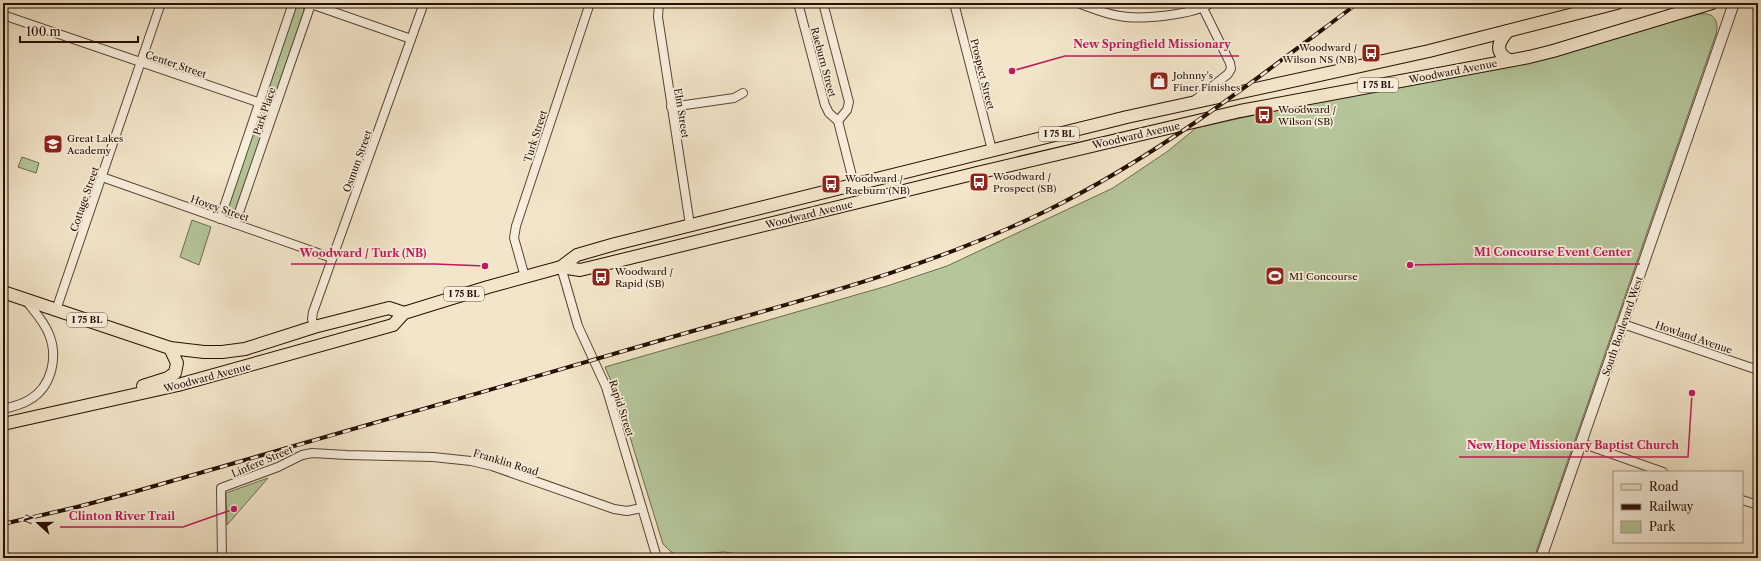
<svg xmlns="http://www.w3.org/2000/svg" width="1761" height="561" viewBox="0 0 1761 561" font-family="'Libre Caslon Text',serif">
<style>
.green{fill:#b5c69a;stroke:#6e6a4e}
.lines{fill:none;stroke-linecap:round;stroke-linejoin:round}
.minor-casing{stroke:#594434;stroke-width:10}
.tertiary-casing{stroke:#594434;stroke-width:12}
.primary-casing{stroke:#260f02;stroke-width:14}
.minor{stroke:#f7eedc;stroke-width:8}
.tertiary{stroke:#f7eedc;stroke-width:10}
.primary{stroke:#f2e5c9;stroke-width:12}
.rail-casing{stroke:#260f02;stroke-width:4}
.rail{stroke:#f7eedc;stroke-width:2.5;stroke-dasharray:8;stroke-linecap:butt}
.labels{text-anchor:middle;stroke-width:3.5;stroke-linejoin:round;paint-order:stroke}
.shield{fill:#f7eedc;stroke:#655243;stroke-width:1}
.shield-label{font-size:9px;font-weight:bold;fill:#260f02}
.poi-label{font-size:10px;fill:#260f02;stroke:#f7eedc;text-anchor:start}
.street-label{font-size:10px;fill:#260f02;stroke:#f7eedc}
.leader{fill:none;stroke:#c2185b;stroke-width:1.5}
.callout-dot{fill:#c2185b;stroke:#f7eedc;stroke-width:1.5}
.callout-label{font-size:11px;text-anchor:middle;font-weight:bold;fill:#c2185b;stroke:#f7eedc;stroke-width:3.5;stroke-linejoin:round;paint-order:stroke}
</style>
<rect width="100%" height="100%" fill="#f2e5c9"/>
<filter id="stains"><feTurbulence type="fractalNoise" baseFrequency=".005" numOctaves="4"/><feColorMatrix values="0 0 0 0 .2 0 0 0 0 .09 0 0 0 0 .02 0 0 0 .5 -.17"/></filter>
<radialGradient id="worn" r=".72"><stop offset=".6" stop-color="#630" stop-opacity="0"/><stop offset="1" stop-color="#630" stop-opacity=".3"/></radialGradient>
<!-- green -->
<g class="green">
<polygon points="299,5 303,6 304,11 275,97 270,101 266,99 266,95 296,7"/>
<path d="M1700,14C1715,12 1719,22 1716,34L1534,558H766L724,552L679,555L671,552L663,544L617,395L605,367L887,286L947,266L1113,188L1168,151L1196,128L1638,30Z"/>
<polygon points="262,111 266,111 269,115 235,214 229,216 227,215 226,211 260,112"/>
<polygon points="22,157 39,163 36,173 18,167"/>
<polygon points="192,220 211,227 199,265 180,257"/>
<polygon points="268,478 227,525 226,493"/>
</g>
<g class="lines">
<defs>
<g id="minor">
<polyline points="308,3 411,39"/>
<polyline points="659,3 658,17 690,225"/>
<polyline points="798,3 825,105 829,113 838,121 854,184"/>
<polyline points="823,3 849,102 847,110 838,121"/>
<polyline points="954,3 992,150"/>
<path d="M1078,3C1092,8 1105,14 1120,16C1140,20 1194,15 1211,3"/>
<polyline points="3,15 275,108"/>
<polyline points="1194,101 1228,74 1231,69 1230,63 1201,4"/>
<polyline points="671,107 734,98 743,93"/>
<polyline points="102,177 332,258"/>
<polyline points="220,219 293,3"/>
<polyline points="235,224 311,4"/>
<polyline points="561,267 578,326 606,387 657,558"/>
<polyline points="525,277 514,238 516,226 590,3"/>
<polyline points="56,310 161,3"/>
<polyline points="1623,324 1758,370"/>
<polyline points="314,327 312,319 313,312 424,3"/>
<path d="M3,409C12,407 21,405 29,400C52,387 59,356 48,332C43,320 33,310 25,299"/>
<polyline points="1581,443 1663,472"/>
<polyline points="1742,500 1758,505"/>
<polyline points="222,558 221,488 278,467 302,455 312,453 347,455 433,457 471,461 492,466 614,509 627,511 642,508"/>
</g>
<polyline id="tertiary" points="1541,558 1734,3"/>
<g id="primary">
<path d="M1508,31C1498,42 1494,52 1509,60"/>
<polyline points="561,267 577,255 615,244 1127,117 1429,51 1617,3"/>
<polyline points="3,292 170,348 204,352 222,352 245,349 314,327 389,308 404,313"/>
<polyline points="143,386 168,378 175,373 177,363 170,348"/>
<polyline points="3,424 178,385 393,325 404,313 488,287 561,267 580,270 597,266 977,173 1240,111 1529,57 1553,51 1712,3"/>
</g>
</defs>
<!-- minor casing -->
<use href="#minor" class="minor-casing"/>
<!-- tertiary casing -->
<use href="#tertiary" class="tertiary-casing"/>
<!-- primary casing -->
<use href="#primary" class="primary-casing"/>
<!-- minor -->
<use href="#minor" class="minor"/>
<!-- tertiary -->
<use href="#tertiary" class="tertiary"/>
<!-- primary -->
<use href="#primary" class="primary"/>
<defs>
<path id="rail" d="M3,524L77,507L130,493C309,442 487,391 665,339C794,302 925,270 1046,211C1160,155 1256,79 1358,3"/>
</defs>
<!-- rail casing -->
<use href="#rail" class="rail-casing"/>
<!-- rail -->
<use href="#rail" class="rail"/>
</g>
<!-- icons -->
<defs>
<symbol id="bus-square" viewBox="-11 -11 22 22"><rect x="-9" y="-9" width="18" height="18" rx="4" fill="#8f2418" stroke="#f7eedc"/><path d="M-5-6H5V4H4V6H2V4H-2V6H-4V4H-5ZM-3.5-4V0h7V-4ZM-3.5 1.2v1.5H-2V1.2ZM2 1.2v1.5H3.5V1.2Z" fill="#fff"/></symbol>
<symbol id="shop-square" viewBox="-11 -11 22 22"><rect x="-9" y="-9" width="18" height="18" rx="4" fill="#8f2418" stroke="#f7eedc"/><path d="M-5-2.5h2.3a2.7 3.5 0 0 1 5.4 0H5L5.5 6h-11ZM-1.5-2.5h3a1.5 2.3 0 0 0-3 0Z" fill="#fff"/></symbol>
<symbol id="school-square" viewBox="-11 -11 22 22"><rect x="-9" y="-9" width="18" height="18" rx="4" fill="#8f2418" stroke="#f7eedc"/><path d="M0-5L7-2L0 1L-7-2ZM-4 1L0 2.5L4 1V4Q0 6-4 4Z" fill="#fff"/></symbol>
<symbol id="stadium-square" viewBox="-11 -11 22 22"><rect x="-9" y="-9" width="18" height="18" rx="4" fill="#8f2418" stroke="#f7eedc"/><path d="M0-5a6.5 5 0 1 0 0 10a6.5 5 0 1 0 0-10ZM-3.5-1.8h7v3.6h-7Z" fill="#fff"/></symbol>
</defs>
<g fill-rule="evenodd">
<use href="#bus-square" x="1360" y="42" width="22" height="22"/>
<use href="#shop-square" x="1148" y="70" width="22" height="22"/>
<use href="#bus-square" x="1253" y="104" width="22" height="22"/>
<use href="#school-square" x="42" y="133" width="22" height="22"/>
<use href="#bus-square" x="968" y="171" width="22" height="22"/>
<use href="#bus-square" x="820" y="173" width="22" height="22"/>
<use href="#stadium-square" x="1264" y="265" width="22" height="22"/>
<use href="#bus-square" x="590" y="266" width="22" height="22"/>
</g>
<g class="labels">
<!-- shield labels -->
<g class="shield">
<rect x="1358" y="78" width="40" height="14" rx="3"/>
<rect x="1039" y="127" width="40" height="14" rx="3"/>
<rect x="444" y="287" width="40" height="14" rx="3"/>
<rect x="67" y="313" width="40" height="14" rx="3"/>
</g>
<g class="shield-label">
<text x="1378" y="88">I 75 BL</text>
<text x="1059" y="137">I 75 BL</text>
<text x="464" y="297">I 75 BL</text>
<text x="87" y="323">I 75 BL</text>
</g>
<!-- poi labels -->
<g class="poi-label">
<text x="1357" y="51" text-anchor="end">Woodward /<tspan x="1357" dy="12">Wilson NS (NB)</tspan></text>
<text x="1173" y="79">Johnny's<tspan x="1173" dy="12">Finer Finishes</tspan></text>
<text x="1278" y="113">Woodward /<tspan x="1278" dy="12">Wilson (SB)</tspan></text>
<text x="67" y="142">Great Lakes<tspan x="67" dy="12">Academy</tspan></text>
<text x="993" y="180">Woodward /<tspan x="993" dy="12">Prospect (SB)</tspan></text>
<text x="845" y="182">Woodward /<tspan x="845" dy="12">Raeburn (NB)</tspan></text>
<text x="615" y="275">Woodward /<tspan x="615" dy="12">Rapid (SB)</tspan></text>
<text x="1289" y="280">M1 Concourse</text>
</g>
<!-- street labels -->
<g class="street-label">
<text transform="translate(824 62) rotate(75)" y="4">Raeburn Street</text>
<text transform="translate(176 64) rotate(19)" y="4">Center Street</text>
<text transform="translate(1453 71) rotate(-11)" y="4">Woodward Avenue</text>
<text transform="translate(983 74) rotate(76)" y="4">Prospect Street</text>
<text transform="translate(264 111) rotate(-71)" y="4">Park Place</text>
<text transform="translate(682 113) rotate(81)" y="4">Elm Street</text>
<text transform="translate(1136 135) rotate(-13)" y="4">Woodward Avenue</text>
<text transform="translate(535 136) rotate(-72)" y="4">Turk Street</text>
<text transform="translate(357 161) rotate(-70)" y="4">Osmun Street</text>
<text transform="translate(84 199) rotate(-71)" y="4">Cottage Street</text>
<text transform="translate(220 208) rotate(19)" y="4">Hovey Street</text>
<text transform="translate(809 214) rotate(-14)" y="4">Woodward Avenue</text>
<text transform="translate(1622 326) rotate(-71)" y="4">South Boulevard West</text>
<text transform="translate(1694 337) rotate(19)" y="4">Howland Avenue</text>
<text transform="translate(207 377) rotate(-15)" y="4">Woodward Avenue</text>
<text transform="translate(622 408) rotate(72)" y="4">Rapid Street</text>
<text transform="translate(262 461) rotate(-23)" y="4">Linfere Street</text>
<text transform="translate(506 462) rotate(17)" y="4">Franklin Road</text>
</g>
</g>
<!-- callouts -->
<path class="leader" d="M1012 71L1065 56H1239M1410 265L1466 264H1640M485 266L435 264H291M1692 393L1688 457H1459M234 509L183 527H60"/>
<g class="callout-dot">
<circle cx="1012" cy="71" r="4"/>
<circle cx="1410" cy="265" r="4"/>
<circle cx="485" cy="266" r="4"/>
<circle cx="1692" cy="393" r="4"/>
<circle cx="234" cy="509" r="4"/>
</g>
<g class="callout-label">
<text x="1152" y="48">New Springfield Missionary</text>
<text x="1553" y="256">M1 Concourse Event Center</text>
<text x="363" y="257">Woodward / Turk (NB)</text>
<text x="1573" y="449">New Hope Missionary Baptist Church</text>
<text x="122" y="520">Clinton River Trail</text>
</g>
<!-- margin -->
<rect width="1761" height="561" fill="none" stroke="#f2e5c9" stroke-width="16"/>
<rect x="4" y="4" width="1753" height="553" fill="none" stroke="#260f02" stroke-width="2"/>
<rect x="8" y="8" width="1745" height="545" fill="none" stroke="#260f02"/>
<!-- legend -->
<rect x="1613" y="471" width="130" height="72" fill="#f7eedc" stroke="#a39585"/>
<rect x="1621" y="484" width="20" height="6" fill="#f2e5c9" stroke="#a39585"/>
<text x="1649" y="491" font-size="12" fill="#260f02">Road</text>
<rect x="1621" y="504" width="20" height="6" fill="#260f02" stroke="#a39585"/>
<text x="1649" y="511" font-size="12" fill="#260f02">Railway</text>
<rect x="1621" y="521" width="20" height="12" fill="#b5c69a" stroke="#a39585"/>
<text x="1649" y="531" font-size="12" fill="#260f02">Park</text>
<!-- north arrow -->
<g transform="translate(38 523) rotate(291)" stroke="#f7eedc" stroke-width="3" paint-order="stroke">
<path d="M0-3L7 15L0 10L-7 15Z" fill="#260f02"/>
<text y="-6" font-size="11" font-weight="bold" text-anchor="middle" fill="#260f02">N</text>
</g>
<!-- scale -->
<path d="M20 36v6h118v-6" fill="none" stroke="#260f02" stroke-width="2"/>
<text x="26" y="36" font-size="12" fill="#260f02" stroke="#f7eedc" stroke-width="3" paint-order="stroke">100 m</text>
<rect width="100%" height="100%" filter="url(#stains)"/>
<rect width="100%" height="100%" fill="url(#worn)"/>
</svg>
